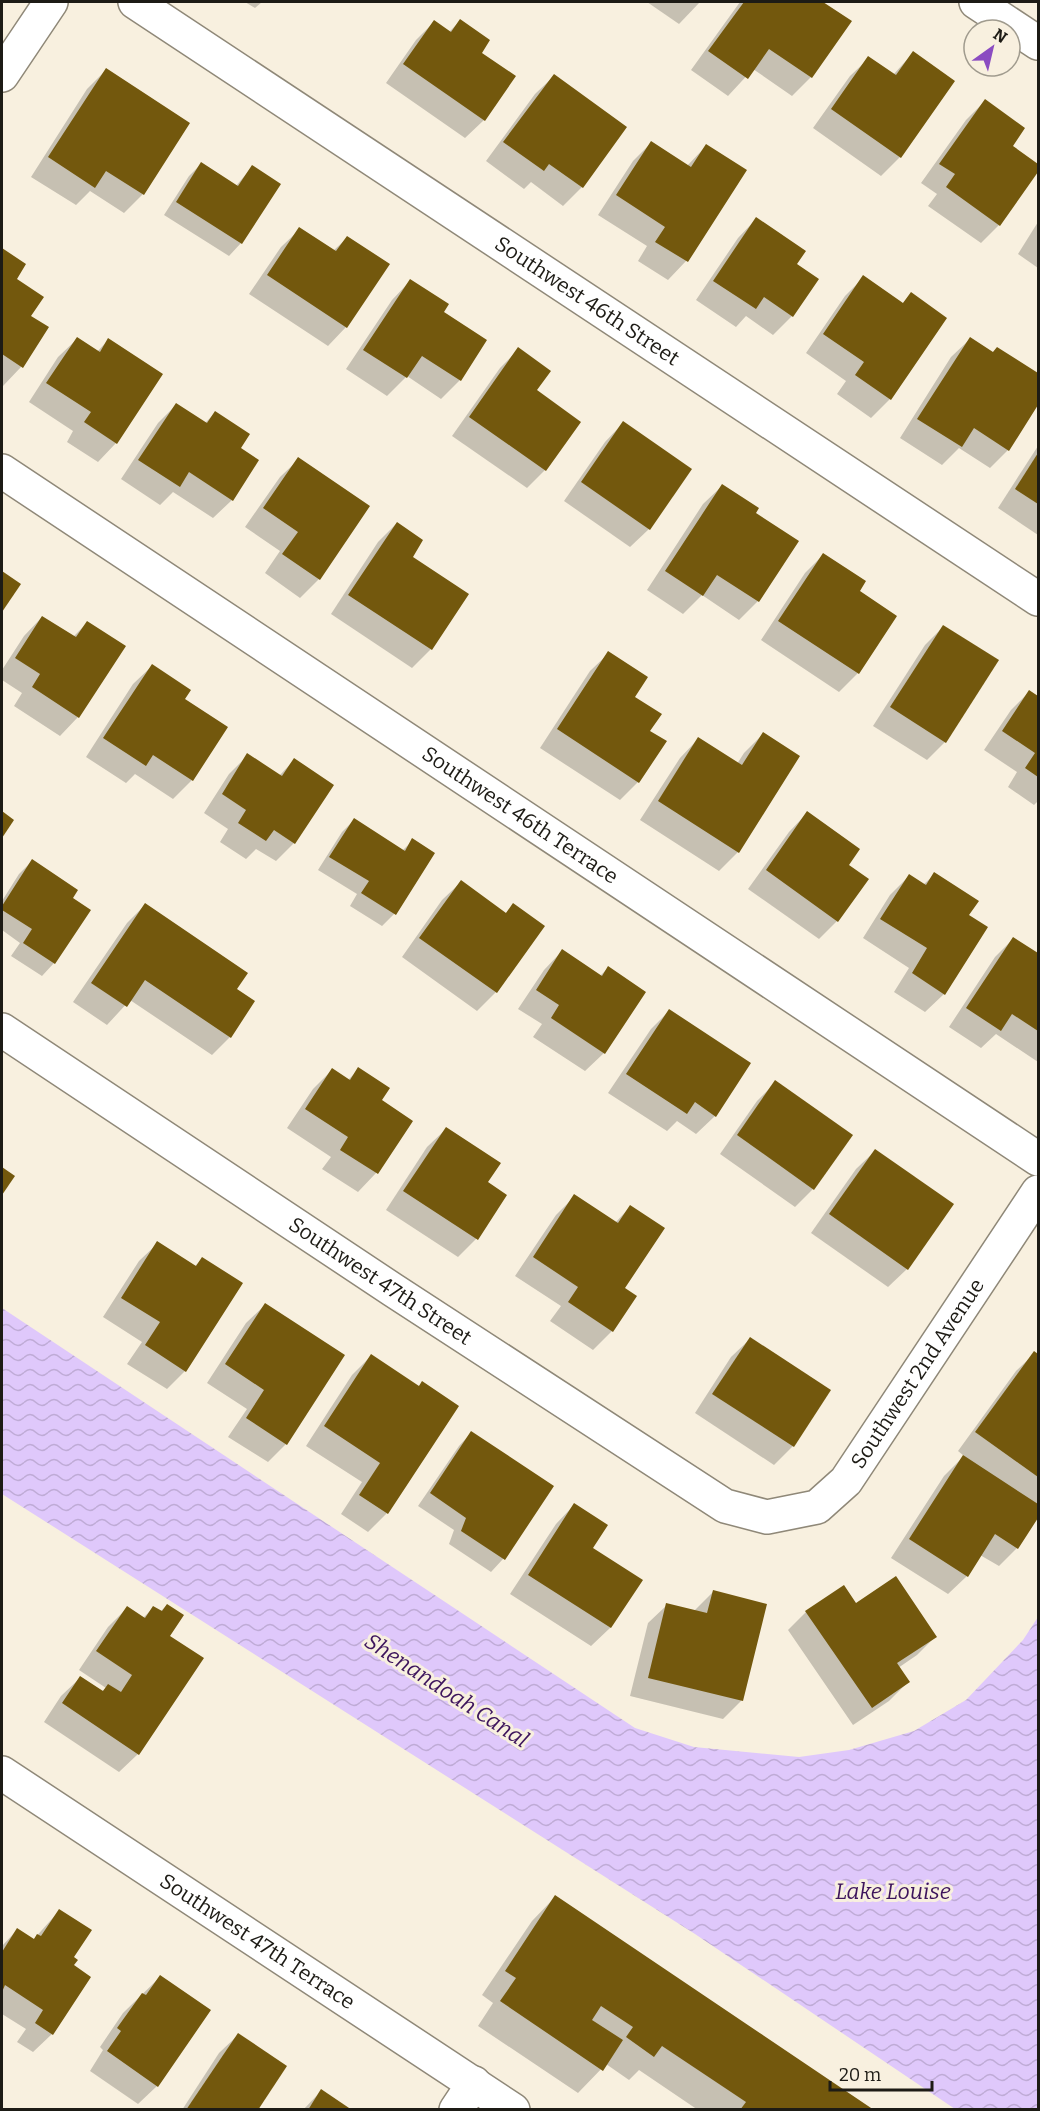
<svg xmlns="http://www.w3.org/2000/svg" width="1040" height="2111" viewBox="0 0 1040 2111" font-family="Bitter,serif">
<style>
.water{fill:url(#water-waves)}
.shadow{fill:#0003}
.building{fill:#73580d}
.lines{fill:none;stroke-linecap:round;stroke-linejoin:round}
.minor-casing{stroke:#8f8878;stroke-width:36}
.minor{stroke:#fff;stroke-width:33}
.labels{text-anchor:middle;stroke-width:6;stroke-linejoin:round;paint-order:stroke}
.street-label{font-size:21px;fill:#1d1b15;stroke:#f8f0df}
.water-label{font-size:22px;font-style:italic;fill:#3d145c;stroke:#f8f0df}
</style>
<defs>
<pattern id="water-waves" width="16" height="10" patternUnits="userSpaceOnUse" patternTransform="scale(1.5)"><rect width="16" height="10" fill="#dfc8fb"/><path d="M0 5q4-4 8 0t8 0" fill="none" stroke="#bfabd6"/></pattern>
</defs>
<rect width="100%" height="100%" fill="#f8f0df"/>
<!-- water -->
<polygon class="water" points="2,1308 635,1728 694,1747 799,1757 849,1750 914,1731 966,1700 1023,1640 1038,1617 1038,2109 955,2109 695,1934 2,1494"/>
<!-- shadow -->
<g class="shadow">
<polygon points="245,2 262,2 255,8"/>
<polygon points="647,2 700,2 679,24"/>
<polygon points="740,2 821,2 850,22 811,77 792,96 753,69 728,96 691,70"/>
<polygon points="460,21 480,53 484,120 465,138 386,83 416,40 434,22 449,32"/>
<polygon points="913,53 953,81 900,157 881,176 813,128 850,76 869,58 893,75"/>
<polygon points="106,70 143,194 124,213 90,191 76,205 31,177 87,89"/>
<polygon points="554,76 625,127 582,187 563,206 531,182 524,189 486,161 535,94"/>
<polygon points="985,101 1011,146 1038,166 1038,169 999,225 981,243 928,206 937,194 921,183 966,120"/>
<polygon points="651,143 687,166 706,146 745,171 686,261 668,280 638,261 647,246 598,215 633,161"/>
<polygon points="201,164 236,186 252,167 241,243 229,256 164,215 189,176"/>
<polygon points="756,219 795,264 792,316 773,335 746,316 736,327 696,300 738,238"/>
<polygon points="1038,222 1038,268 1018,254"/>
<polygon points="300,229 333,251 347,238 346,327 328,346 249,294 281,247"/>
<polygon points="2,250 24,265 15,279 21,367 3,386"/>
<polygon points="864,277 902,304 911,294 890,399 871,418 837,394 846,381 806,353 845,296"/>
<polygon points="410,281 442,312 485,341 460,380 441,399 407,376 387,396 346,369 392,300"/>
<polygon points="77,339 97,352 108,340 116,443 98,462 67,442 73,431 29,402 58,357"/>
<polygon points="970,339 992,353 997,348 1038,375 1038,402 1008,450 990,468 959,448 942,465 900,438 951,357"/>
<polygon points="519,349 535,391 545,470 527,488 452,436 500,368"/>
<polygon points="176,405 205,423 215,413 238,449 232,500 213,518 173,492 160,505 121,479 158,423"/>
<polygon points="623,423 649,529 630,547 564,501 605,442"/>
<polygon points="1038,446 1038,535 998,508"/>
<polygon points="299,459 319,579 300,598 265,573 280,551 245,527 280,477"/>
<polygon points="722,486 754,513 758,601 739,620 702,595 683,614 647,590 703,504"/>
<polygon points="397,523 411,557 431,649 412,668 331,614 378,542"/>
<polygon points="823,555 858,592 895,616 858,673 839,692 761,640 805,573"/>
<polygon points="42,617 73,637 87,623 78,717 60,736 14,706 22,693 2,680 2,670 24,636"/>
<polygon points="943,627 945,742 927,760 873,726 925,645"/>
<polygon points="609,653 633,697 648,731 638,782 620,800 540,748 590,671"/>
<polygon points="152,666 183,699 226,727 192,780 173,799 135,774 126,783 86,757 133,684"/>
<polygon points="1029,692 1038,698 1038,801 1034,805 1008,787 1017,772 984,750 1011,710"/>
<polygon points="763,734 738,852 719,871 640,820 680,758 698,739 737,764 744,753"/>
<polygon points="248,755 279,776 294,760 294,843 276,861 256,849 246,859 220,842 228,829 204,813 229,774"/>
<polygon points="807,813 837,921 819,939 748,889 789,832"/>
<polygon points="354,820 402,851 413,840 394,914 382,926 350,906 357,894 318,870 342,832"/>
<polygon points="32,861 71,899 54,963 42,976 11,956 20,943 2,930 2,901 19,874"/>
<polygon points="935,874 967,916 944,994 925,1012 894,992 909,968 863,938 890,895 909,876 923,885"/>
<polygon points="461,882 505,914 513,905 496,992 477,1011 402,957 442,900"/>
<polygon points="145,905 235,990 230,1037 212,1055 130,1000 107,1025 73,1002 127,923"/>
<polygon points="1013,939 1038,955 1038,1062 996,1034 981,1048 949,1027 995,957"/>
<polygon points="562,951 600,976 608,968 604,1053 585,1071 533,1037 542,1024 518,1009 544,970"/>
<polygon points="669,1011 715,1116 696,1134 677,1121 667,1131 608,1093 651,1029"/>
<polygon points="359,1069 380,1101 411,1121 376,1173 358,1192 322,1169 331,1157 287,1128 313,1089 332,1070 348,1080"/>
<polygon points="776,1082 813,1189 795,1207 720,1154 757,1101"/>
<polygon points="446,1129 486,1183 476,1239 458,1257 386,1210 427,1147"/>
<polygon points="875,1151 907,1269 888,1287 811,1233 856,1169"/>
<polygon points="575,1196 615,1223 630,1207 612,1331 593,1350 550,1321 561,1306 515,1276 556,1215"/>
<polygon points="158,1243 195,1266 202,1259 185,1371 167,1389 127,1364 142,1342 103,1317 139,1261"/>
<polygon points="265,1305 286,1444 268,1462 228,1437 247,1409 207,1383 246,1323"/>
<polygon points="750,1339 793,1446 774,1465 695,1413 731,1357"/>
<polygon points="1035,1353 1038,1356 1038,1515 1017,1548 999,1566 980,1555 967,1576 948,1594 891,1558 944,1476 964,1456 958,1451 1016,1371"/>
<polygon points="371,1356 418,1387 422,1383 387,1513 368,1532 341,1514 362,1482 306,1446 352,1375"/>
<polygon points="471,1433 552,1487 503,1559 491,1572 449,1544 454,1530 418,1506 459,1446"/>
<polygon points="574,1505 591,1548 641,1580 610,1628 591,1646 510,1594 556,1524"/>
<polygon points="713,1592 742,1700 723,1719 630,1696 648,1623 667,1605 694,1611"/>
<polygon points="167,1605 168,1636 138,1754 119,1772 44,1722 61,1696 80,1678 101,1692 106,1688 79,1670 108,1627 127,1608 142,1619 153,1608 160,1612"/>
<polygon points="856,1605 935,1637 917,1655 898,1668 908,1682 889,1701 853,1725 788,1630 806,1612"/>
<polygon points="555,1897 872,2110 698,2110 639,2070 629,2080 606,2064 578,2093 478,2026 493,2003 482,1995 532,1921"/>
<polygon points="59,1911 72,1958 52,2034 33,2052 17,2042 26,2029 2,2014 2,1946 17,1930 33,1940"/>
<polygon points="160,1977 157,2086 138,2104 90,2071 103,2050 100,2047 123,2013"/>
<polygon points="238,2035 256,2110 182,2110 219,2053"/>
<polygon points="321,2091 349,2110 303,2110"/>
</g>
<!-- building -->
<g class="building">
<polygon points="744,2 823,2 852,21 812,78 769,49 748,79 708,51"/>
<polygon points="460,19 490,40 482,53 516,76 485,121 403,64 434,20 451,32"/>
<polygon points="913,51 955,81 901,158 831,109 868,56 896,75"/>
<polygon points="106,68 190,123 144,195 106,171 95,188 48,157"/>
<polygon points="554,74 627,127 583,188 549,164 544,171 503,142"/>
<polygon points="985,99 1025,128 1013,146 1038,164 1038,172 1000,226 946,187 955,174 939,164"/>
<polygon points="651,141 691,167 706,144 747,170 688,262 655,242 665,227 616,195"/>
<polygon points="201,162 238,186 252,165 281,184 242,244 176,202"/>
<polygon points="756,217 806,251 797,264 819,279 793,317 764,297 756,309 713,281"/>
<polygon points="299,227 336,251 347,236 390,264 347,328 267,275"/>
<polygon points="2,248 26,264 17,279 44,297 31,316 49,327 23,368 2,354"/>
<polygon points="863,275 903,303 911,292 947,318 891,400 855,375 864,362 823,334"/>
<polygon points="410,279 449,304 444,312 487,340 461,381 422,356 407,378 363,350"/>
<polygon points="77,337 100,352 108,338 163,374 117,444 84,422 91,412 46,383"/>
<polygon points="970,337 993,352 997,347 1038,373 1038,405 1009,451 974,428 962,447 917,419"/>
<polygon points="518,347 551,371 537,390 581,422 546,471 469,417"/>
<polygon points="176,403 207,423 215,411 250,434 241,448 259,460 233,501 189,472 180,487 138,460"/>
<polygon points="623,421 692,469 650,530 581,482"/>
<polygon points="1038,453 1038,504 1015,489"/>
<polygon points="298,457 370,506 320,580 282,554 298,532 263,508"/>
<polygon points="722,484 759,508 756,513 799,541 759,602 717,575 703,596 665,571"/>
<polygon points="397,522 423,540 413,557 469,594 432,650 348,595"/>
<polygon points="823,553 866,581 860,591 897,616 859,674 778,621"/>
<polygon points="2,571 21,584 2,612"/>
<polygon points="42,616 76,637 87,621 126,646 79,718 32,687 40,674 15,658"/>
<polygon points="943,625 999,660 946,743 890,707"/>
<polygon points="608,651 648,677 635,697 662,714 650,731 667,741 639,783 557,729"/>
<polygon points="152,664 191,690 185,699 228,727 193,781 153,755 146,766 103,738"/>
<polygon points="1029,690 1038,696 1038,777 1025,768 1035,753 1002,731"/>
<polygon points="763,732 800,756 739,853 658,801 698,737 742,765"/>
<polygon points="247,753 282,776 294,758 334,785 295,844 274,830 266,841 238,823 246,810 222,794"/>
<polygon points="2,811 14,820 2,838"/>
<polygon points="807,811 860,849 849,865 869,879 838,922 766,870"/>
<polygon points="354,818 405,851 412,838 435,853 396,915 361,893 369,881 329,857"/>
<polygon points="32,859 78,890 73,898 91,910 55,964 23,943 32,929 2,910 2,906"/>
<polygon points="934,872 979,901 969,915 988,927 945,995 912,973 927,948 880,919 909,874 926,885"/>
<polygon points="461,880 506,913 513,903 545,926 497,993 419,938"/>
<polygon points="145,903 248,973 237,989 255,1001 231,1038 145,980 127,1007 91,983"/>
<polygon points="1013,937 1038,953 1038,1031 1012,1014 1001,1031 966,1008"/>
<polygon points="562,949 602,976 608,966 646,992 605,1054 551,1018 559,1005 536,990"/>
<polygon points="669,1009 751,1063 716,1117 695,1102 687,1114 626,1074"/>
<polygon points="358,1067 390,1088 382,1100 413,1121 378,1174 340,1150 348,1137 305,1109 332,1068 350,1080"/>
<polygon points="775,1080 853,1135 814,1190 737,1135"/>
<polygon points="446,1127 501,1163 488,1182 507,1195 478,1240 403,1191"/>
<polygon points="875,1149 954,1204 908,1270 829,1214"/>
<polygon points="2,1167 15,1176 2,1195"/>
<polygon points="574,1194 618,1223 630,1205 665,1228 625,1288 637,1296 613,1332 568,1302 578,1287 533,1257"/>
<polygon points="157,1241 196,1266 202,1257 243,1283 186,1372 145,1345 160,1322 121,1298"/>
<polygon points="265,1303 345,1355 287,1445 246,1418 264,1390 225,1364"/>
<polygon points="750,1337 831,1390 794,1447 712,1394"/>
<polygon points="1034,1351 1038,1354 1038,1477 975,1432"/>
<polygon points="371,1354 419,1386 422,1381 459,1406 388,1514 359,1495 380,1463 324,1426"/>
<polygon points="471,1431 554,1486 505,1560 461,1531 466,1518 430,1493"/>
<polygon points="963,1455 1038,1504 1038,1518 1018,1549 995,1534 968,1577 909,1539"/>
<polygon points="574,1503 608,1525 593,1548 643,1580 611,1628 528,1575"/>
<polygon points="896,1576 937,1637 897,1663 910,1682 872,1708 805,1611 844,1585 856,1603"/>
<polygon points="713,1590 767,1604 743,1701 648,1678 666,1603 707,1613"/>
<polygon points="167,1604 184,1615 170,1636 204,1658 139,1755 62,1703 80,1676 103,1691 108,1684 121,1692 132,1675 96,1651 127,1606 145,1618 153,1606 162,1611"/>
<polygon points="555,1895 874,2110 740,2110 746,2102 662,2046 654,2057 626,2037 633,2027 601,2006 592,2020 623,2040 603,2071 500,2001 516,1978 505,1971"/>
<polygon points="59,1909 92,1930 74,1957 78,1960 74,1965 91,1977 53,2035 35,2023 43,2010 5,1985 2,1992 2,1952 17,1928 34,1939 37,1934 41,1936"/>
<polygon points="160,1975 211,2010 158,2087 107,2051 121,2031 117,2028 142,1993 146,1995"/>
<polygon points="238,2033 287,2066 258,2110 186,2110"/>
<polygon points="321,2089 352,2110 308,2110"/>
</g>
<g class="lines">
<defs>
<g id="minor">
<path id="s1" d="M135,2L1038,599"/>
<polyline points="976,2 1038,43"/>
<polyline points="2,75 51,2"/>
<path id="s2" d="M2,471L1038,1159"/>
<path id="s3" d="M2,1030L393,1290L725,1506L767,1517L817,1507L846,1481L1038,1192"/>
<path id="s4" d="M2,1773L513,2110"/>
<polyline points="456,2110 474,2083"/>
</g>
</defs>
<!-- minor casing -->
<use href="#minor" class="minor-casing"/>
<!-- minor -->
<use href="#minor" class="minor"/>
</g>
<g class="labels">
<!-- street labels -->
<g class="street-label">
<text dy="7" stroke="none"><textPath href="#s1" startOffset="542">Southwest 46th Street</textPath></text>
<text dy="7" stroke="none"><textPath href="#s2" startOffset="622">Southwest 46th Terrace</textPath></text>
<text dy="7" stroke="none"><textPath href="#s3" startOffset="454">Southwest 47th Street</textPath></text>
<text dy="7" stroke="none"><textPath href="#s3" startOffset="1128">Southwest 2nd Avenue</textPath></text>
<text dy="7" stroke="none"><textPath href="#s4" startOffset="306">Southwest 47th Terrace</textPath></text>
</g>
<!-- water labels -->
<g class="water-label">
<text transform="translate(447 1690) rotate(33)" y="8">Shenandoah Canal</text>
<text x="893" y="1899">Lake Louise</text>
</g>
</g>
<!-- border -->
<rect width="1040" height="2111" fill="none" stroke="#1d1b15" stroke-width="6"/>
<!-- north arrow -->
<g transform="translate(992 48) rotate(34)"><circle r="28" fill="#f8f0df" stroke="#a09b8e" stroke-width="1.5"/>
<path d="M0-4.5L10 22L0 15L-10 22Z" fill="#8b4cc1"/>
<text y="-9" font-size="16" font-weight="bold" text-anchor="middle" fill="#1d1b15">N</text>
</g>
<!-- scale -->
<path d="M830 2081v9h102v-9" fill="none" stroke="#1d1b15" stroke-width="3"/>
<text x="839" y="2081" font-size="18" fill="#1d1b15" stroke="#f8f0df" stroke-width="4.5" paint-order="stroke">20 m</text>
</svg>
